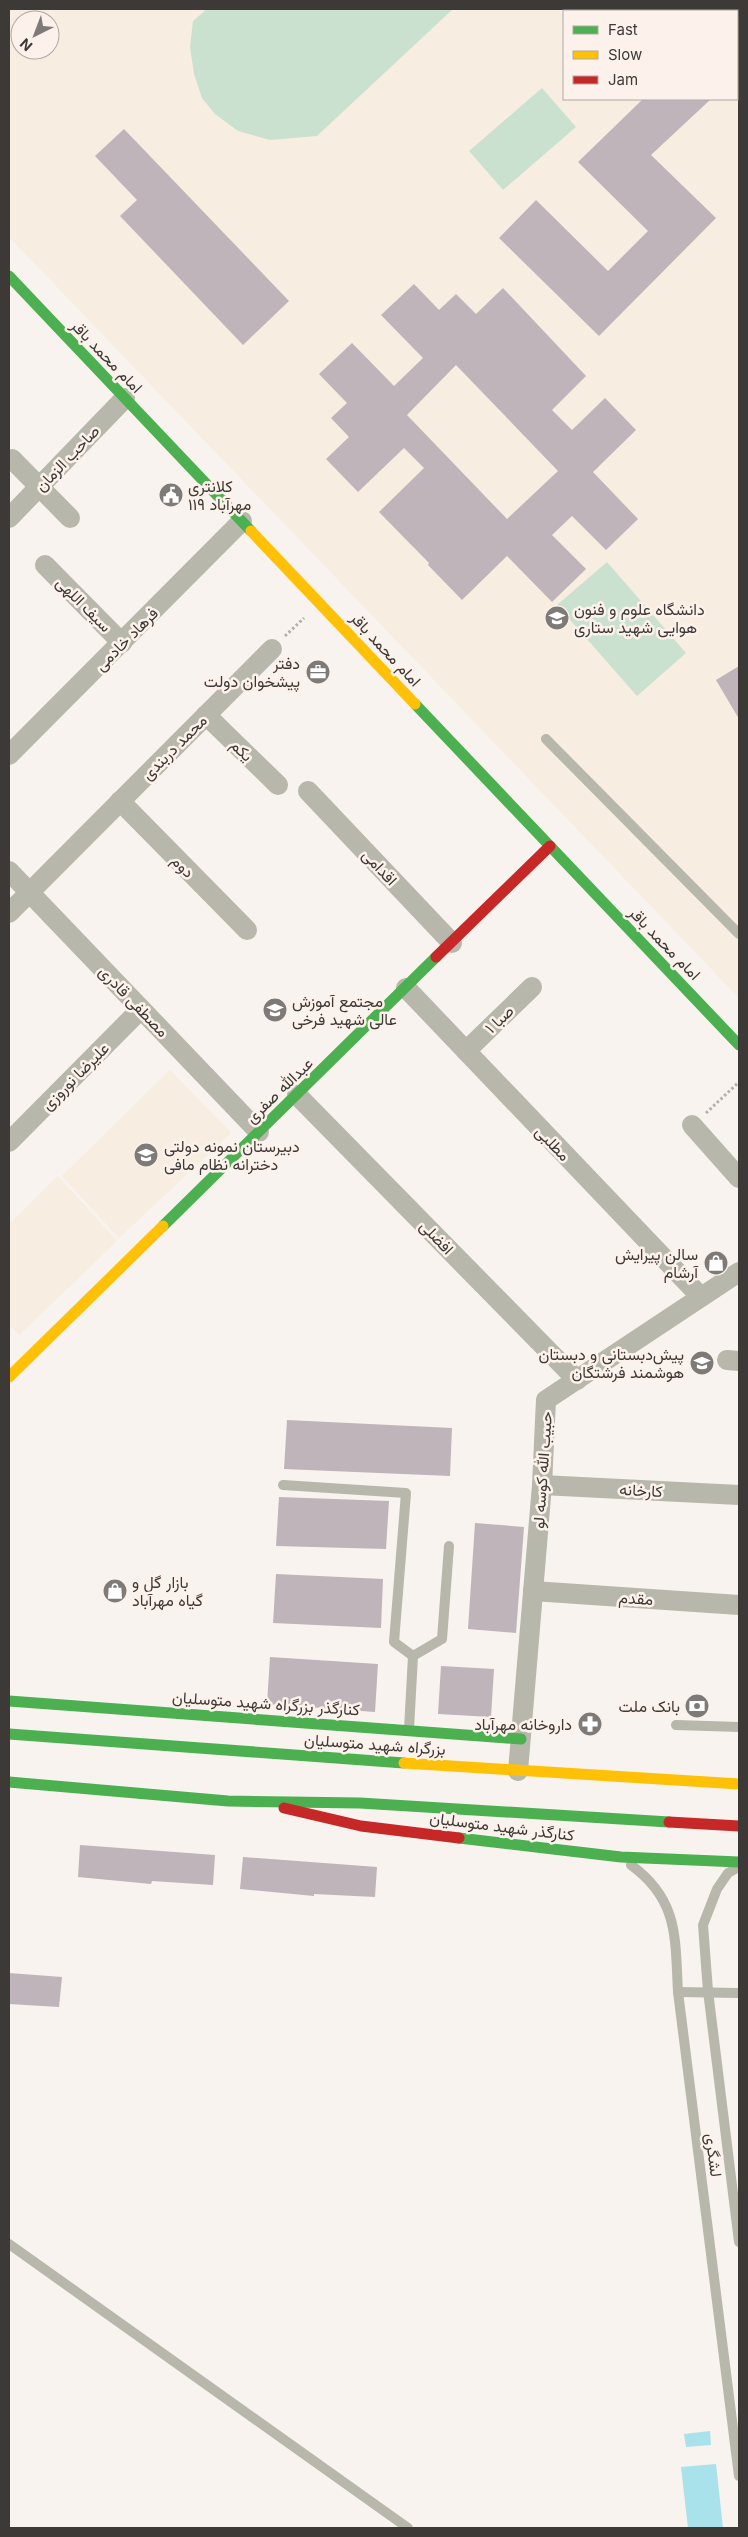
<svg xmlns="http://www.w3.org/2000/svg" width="748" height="2537" viewBox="0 0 748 2537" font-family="Inter,Vazirmatn,sans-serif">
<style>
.education{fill:#f7ede0;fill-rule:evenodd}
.green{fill:#cbe1d0}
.water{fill:#a9e2eb}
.building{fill:#beb4ba;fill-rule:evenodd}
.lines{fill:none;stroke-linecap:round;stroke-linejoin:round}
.path{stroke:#b2b0a7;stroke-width:3;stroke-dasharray:2.5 2.5;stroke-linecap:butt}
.lane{stroke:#b8b7ab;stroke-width:10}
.street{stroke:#b8b7ab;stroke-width:20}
.fast{stroke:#4caf50;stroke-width:11}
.slow{stroke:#ffc107;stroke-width:11}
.jam{stroke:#c62828;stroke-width:11}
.labels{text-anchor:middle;stroke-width:5;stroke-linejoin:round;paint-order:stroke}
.street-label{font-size:16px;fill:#3d3936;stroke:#fcf2eb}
.poi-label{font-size:16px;fill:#3d3936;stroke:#fcf2eb;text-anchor:start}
</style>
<rect width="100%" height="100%" fill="#f8f3ef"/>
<!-- education -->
<g class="education">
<path d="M9,9H739V998L9,237ZM564,11H737V99H564ZM20,20H50V50H20Z"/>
<polygon points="170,1070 231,1133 119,1238 62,1176"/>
<polygon points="58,1176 117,1241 19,1335 9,1325 9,1224"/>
</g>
<!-- green -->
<g class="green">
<polygon points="207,9 453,9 317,136 270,140 238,131 215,114 202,98 194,74 190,47 193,21"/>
<polygon points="542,88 576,127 503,190 469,151"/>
<polygon points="607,562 686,653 637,696 557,605"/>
</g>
<!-- water -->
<g class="water">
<polygon points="710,2431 711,2445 686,2447 684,2434"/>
<polygon points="716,2464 723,2528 688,2528 681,2467"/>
</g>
<!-- building -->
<g class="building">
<polygon points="643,99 711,99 651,155 716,218 599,336 499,238 536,200 608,271 648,231 578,162"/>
<polygon points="124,129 289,301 243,345 120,216 137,200 95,156"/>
<path d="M414,284L439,310L456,294L476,314L503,288L586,376L552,410L572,430L605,398L636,430L593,472L638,519L606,550L572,516L552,535L586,569L552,602L507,556L462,600L428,565L429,563L379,512L424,468L404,448L358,492L326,459L349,437L331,418L347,403L319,374L352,343L394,386L423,358L381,315ZM456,365L558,471L507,519L407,415Z"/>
<polygon points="739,666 739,719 716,680"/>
<polygon points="287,1420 452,1428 450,1476 284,1469"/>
<polygon points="279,1497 389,1501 386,1549 276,1546"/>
<polygon points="475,1523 524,1527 516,1633 468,1629"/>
<polygon points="276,1574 383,1579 381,1628 273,1623"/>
<polygon points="270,1657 378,1664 375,1712 267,1704"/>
<polygon points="441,1666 494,1669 491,1717 438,1714"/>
<polygon points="80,1845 215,1855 213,1885 152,1881 151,1884 78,1877"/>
<polygon points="243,1857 377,1867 375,1897 314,1894 314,1896 240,1889"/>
<polygon points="9,1973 62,1977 59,2007 9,2004"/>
</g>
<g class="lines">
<!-- path -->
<g class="path">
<polyline points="285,636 304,618"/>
<polyline points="706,1113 739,1082"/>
</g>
<!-- lane -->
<g class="lane">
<polyline points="546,739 739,934"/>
<polyline points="283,1485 406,1493 394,1642 413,1656"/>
<polyline points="676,1725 739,1727"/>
<polyline points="409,1729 413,1656 442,1639 449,1546"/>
<path d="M631,1865C679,1900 675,1938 678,1992L739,2476"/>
<polyline points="737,1868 728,1873 717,1889 703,1925 708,1991 739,2242"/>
<polyline points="678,1992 739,1993"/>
<polyline points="9,2244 408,2528"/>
</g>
<!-- street -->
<g class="street">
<polyline points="12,459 70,518"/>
<polyline points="9,518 125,398"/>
<polyline points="45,565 122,643"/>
<polyline points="206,715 278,785"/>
<polyline points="9,755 242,521"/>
<polyline points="308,791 452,943"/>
<polyline points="120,801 247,930"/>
<polyline points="9,871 259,1132"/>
<polyline points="9,913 272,649"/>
<polyline points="406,988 701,1297"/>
<polyline points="466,1051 532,987"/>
<polyline points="297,1095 577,1380"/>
<polyline points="692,1125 739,1178"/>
<polyline points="9,1142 141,1009"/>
<polyline points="727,1360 739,1361"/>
<polyline points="542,1485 739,1495"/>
<polyline points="533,1591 739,1605"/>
<polyline points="518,1771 542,1485 546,1400 739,1272"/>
</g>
<!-- fast -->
<g class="fast">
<polyline points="9,276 251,531"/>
<polyline points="415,704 739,1045"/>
<polyline points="163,1226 436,957"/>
<polyline points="9,1701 521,1739"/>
<polyline points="9,1734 404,1763"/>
<polyline points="9,1782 228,1801 360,1803 669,1822"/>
<polyline points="459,1838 621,1857 739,1862"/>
</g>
<!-- slow -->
<g class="slow">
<polyline points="251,531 415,704"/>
<polyline points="9,1377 163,1226"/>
<polyline points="404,1763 739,1784"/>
</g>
<!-- jam -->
<g class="jam">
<polyline points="436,957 550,846"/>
<polyline points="284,1808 361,1826 459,1838"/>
<polyline points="669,1822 739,1826"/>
</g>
</g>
<!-- icons -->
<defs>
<symbol id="civic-disc" viewBox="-11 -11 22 22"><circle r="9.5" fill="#7e7a77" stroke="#fcf2eb"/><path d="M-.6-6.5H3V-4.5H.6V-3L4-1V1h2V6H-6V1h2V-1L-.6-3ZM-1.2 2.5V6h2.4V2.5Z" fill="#fff"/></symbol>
<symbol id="university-disc" viewBox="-11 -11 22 22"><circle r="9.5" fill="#7e7a77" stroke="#fcf2eb"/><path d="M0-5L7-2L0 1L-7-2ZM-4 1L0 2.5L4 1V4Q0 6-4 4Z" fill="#fff"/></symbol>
<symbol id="office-disc" viewBox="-11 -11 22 22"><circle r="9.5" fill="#7e7a77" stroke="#fcf2eb"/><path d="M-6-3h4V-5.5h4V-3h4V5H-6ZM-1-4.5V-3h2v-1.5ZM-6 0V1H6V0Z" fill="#fff"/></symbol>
<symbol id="school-disc" viewBox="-11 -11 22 22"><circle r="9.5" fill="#7e7a77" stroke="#fcf2eb"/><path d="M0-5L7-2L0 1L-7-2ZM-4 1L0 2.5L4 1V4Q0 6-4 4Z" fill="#fff"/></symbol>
<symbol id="shop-disc" viewBox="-11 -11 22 22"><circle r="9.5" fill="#7e7a77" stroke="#fcf2eb"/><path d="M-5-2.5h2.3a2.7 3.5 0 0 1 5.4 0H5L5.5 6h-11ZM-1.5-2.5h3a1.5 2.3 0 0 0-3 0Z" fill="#fff"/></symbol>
<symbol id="bank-disc" viewBox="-11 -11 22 22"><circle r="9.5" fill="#7e7a77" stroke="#fcf2eb"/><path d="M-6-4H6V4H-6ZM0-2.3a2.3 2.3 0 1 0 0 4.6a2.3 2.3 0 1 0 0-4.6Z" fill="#fff"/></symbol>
<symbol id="pharmacy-disc" viewBox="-11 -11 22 22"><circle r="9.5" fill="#7e7a77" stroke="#fcf2eb"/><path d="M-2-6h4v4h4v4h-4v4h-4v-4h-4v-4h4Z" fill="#fff"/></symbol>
</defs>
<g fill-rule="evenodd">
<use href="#civic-disc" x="157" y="481" width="28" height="28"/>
<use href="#university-disc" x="543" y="604" width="28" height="28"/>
<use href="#office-disc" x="304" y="658" width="28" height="28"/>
<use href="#school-disc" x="261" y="996" width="28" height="28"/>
<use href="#school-disc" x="132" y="1141" width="28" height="28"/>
<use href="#shop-disc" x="702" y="1249" width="28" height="28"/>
<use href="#school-disc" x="688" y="1349" width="28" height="28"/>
<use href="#shop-disc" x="101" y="1577" width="28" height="28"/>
<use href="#bank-disc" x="683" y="1692" width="28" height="28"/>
<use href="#pharmacy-disc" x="576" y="1710" width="28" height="28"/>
</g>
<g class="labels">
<!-- street labels -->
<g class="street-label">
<text transform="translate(107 356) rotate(46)" y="6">امام محمد باقر</text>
<text transform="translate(67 458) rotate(-46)" y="6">صاحب الزمان</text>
<text transform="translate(84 604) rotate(45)" y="6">سیف اللهی</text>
<text transform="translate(126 639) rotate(-45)" y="6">فرهاد خادمی</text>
<text transform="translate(386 649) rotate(47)" y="6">امام محمد باقر</text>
<text transform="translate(174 747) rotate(-45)" y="6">محمد دربندی</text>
<text transform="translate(242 750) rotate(44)" y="6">یکم</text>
<text transform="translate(183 866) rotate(45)" y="6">دوم</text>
<text transform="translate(380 867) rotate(47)" y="6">اقدامی</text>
<text transform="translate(665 943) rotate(46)" y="6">امام محمد باقر</text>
<text transform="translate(134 1001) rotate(46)" y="6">مصطفی قادری</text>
<text transform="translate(499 1019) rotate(-44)" y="6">صبا ۱</text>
<text transform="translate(75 1076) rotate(-45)" y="6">علیرضا نوروزی</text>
<text transform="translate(279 1090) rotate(-44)" y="6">عبدالله صفری</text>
<text transform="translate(553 1143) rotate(46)" y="6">مطلبی</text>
<text transform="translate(437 1237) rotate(46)" y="6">افضلی</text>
<text transform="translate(542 1470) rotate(-86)" y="6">حبیب الله کوسه لو</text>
<text transform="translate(641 1490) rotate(3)" y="6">کارخانه</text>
<text transform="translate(636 1598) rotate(4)" y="6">مقدم</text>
<text transform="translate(266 1703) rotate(4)" y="6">کنارگذر بزرگراه شهید متوسلیان</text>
<text transform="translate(375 1744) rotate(4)" y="6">بزرگراه شهید متوسلیان</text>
<text transform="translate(502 1826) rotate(7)" y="6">کنارگذر شهید متوسلیان</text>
<text transform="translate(714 2155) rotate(83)" y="6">لشگری</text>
</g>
<!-- poi labels -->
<g class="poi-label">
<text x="188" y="492">کلانتری<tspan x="188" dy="18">۱۱۹ مهرآباد</tspan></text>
<text x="574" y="615">دانشگاه علوم و فنون<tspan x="574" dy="18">هوایی شهید ستاری</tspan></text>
<text x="300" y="669" text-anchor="end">دفتر<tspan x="300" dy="18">پیشخوان دولت</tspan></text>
<text x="292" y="1007">مجتمع آموزش<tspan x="292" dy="18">عالی شهید فرخی</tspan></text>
<text x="164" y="1152">دبیرستان نمونه دولتی<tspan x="164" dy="18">دخترانه نظام مافی</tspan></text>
<text x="698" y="1260" text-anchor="end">سالن پیرایش<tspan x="698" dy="18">آرشام</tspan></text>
<text x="684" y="1360" text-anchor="end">پیش‌دبستانی و دبستان<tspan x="684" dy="18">هوشمند فرشتگان</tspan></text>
<text x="132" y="1588">بازار گل و<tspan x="132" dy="18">گیاه مهرآباد</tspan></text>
<text x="680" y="1712" text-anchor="end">بانک ملت</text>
<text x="572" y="1730" text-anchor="end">داروخانه مهرآباد</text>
</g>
</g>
<!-- border -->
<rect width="748" height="2537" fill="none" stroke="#3d3936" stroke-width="20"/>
<!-- legend -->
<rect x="563" y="10" width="175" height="90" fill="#fcf2eb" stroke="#b0a8a3"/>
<rect x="573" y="26" width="25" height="8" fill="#4caf50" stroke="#b0a8a3"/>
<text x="608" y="35" font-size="15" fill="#3d3936">Fast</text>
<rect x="573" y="51" width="25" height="8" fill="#ffc107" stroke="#b0a8a3"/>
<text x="608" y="60" font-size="15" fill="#3d3936">Slow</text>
<rect x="573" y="76" width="25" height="8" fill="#c62828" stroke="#b0a8a3"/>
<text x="608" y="85" font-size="15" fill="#3d3936">Jam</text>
<!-- north arrow -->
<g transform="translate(35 35) rotate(222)"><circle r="24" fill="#fcf2eb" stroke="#b0a8a3"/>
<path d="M0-4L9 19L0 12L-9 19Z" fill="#7e7a77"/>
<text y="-8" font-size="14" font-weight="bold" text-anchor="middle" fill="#3d3936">N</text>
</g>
</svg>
